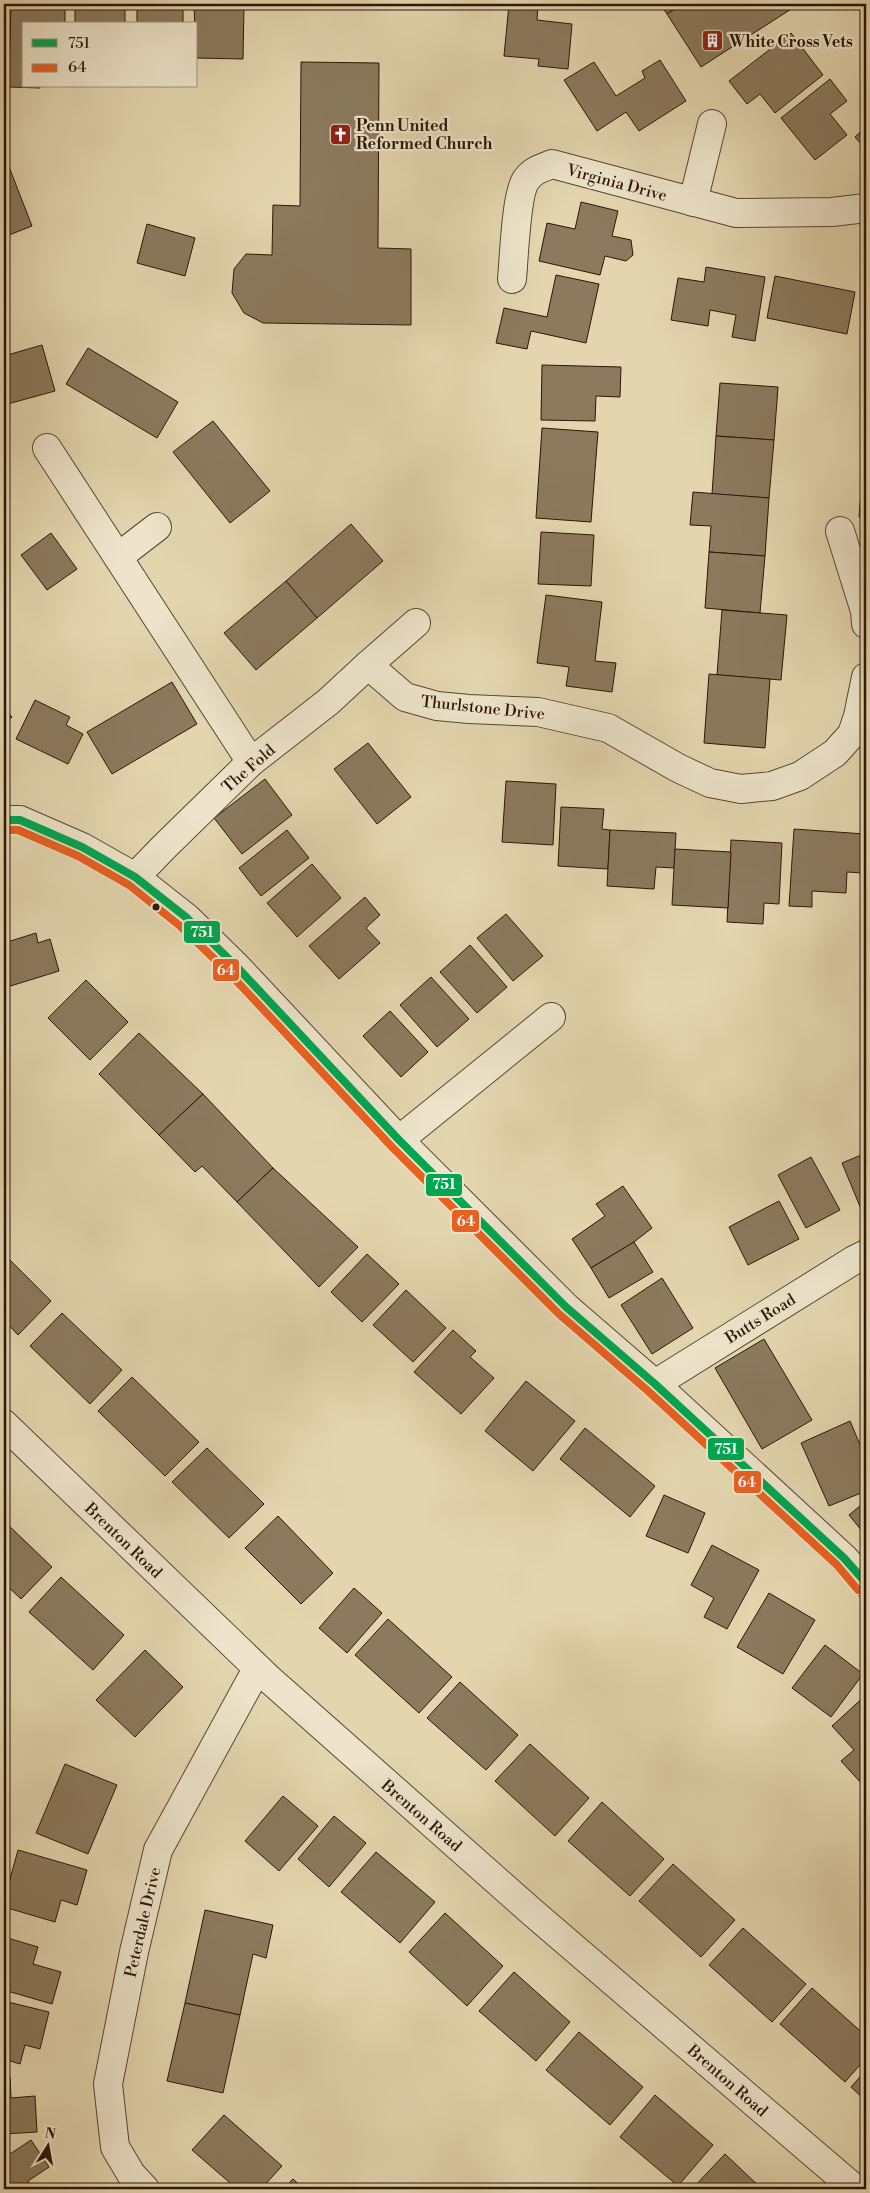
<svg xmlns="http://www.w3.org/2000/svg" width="870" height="2193" viewBox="0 0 870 2193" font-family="'Libre Bodoni',serif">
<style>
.building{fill:#8b7a5e;stroke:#2c1606}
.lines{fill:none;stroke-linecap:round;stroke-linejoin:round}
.minor-casing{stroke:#5a4630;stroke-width:30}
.minor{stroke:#ede4cb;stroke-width:28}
.bus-1-casing{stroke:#ede4cb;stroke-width:11}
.bus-2-casing{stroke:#ede4cb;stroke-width:11}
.bus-1{stroke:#00a651;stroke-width:8}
.bus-2{stroke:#e86121;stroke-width:8}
.bus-dot{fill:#2c1606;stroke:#ede4cb;stroke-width:2}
.labels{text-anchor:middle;stroke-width:4.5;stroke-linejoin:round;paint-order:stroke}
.poi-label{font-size:16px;font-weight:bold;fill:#2c1606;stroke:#ede4cb;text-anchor:start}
.street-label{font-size:16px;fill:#2c1606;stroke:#ede4cb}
.line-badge{stroke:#ede4cb;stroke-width:2}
.badge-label{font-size:14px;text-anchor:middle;font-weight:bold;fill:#fff}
</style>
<rect width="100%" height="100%" fill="#e3d6af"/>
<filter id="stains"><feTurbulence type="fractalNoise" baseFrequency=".004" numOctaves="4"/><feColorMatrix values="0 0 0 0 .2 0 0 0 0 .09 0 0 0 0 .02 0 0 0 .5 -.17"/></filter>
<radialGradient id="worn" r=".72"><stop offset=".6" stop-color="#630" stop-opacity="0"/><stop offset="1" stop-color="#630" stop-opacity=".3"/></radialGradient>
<!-- building -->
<g class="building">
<polygon points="11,4 65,4 65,24 24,24 24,86 40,86 40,88 9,87"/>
<rect x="75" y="4" width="50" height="20"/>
<rect x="137" y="4" width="46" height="20"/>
<polygon points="194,4 244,4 243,59 196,58"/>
<polygon points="509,4 538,4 537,20 572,24 568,69 538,66 539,59 504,56"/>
<polygon points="660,4 683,4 667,14"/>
<polygon points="683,4 799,4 701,67 667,14"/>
<polygon points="791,33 823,75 775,113 760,94 747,104 729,81"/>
<polygon points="660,60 686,101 639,131 626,112 597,131 564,80 594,62 616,96 645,78 642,71"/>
<polygon points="301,62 379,63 378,248 411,249 411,325 263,323 244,313 232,293 234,269 246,254 272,255 273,205 300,206"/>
<polygon points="830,79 847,101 830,114 847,135 815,160 781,118"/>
<polygon points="866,127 866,150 855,137"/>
<polygon points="4,154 32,226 4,237"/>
<polygon points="581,202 618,211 612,236 631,240 633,255 626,261 605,256 600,275 539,261 547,223 575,229"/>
<polygon points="147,224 195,238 185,276 137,263"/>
<polygon points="706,267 765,277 755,341 732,337 736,315 710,310 708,326 671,320 678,278 704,282"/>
<polygon points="556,275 599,284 586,343 531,331 527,349 496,343 504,308 547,317"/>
<polygon points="775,276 855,292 847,334 767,318"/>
<polygon points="42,345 55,391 4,405 4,356"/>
<polygon points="88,348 178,402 157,438 66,384"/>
<polygon points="542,365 621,367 620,397 596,396 595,421 541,420"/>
<polygon points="720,383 778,387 774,440 716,436"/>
<polygon points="213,421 270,491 230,523 173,452"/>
<polygon points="542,428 598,432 591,522 536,518"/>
<polygon points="716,436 774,440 769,498 712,494"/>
<polygon points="866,452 866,517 859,517 864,454"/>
<polygon points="693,492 769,498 765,556 709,552 711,526 690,525"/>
<polygon points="351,524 383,561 317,618 286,581"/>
<polygon points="541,532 594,535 591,586 538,584"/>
<polygon points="51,533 77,569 47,590 21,555"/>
<polygon points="709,552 765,556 760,613 705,608"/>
<polygon points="286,581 317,618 256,670 224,633"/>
<polygon points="546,595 602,602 595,661 616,663 612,692 566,686 569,667 537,663"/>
<polygon points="722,610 787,615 781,680 717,675"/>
<polygon points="709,674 770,679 765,748 704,743"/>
<polygon points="172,682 197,724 112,774 87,732"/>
<polygon points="35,700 70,717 66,725 83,734 68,764 16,739"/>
<polygon points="4,708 12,717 4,725"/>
<polygon points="368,743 411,797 377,824 334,769"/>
<polygon points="265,779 292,815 242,854 214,818"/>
<polygon points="506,781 556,784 553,845 502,842"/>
<polygon points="561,807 604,809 602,829 610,830 608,869 558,866"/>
<polygon points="794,829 865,834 862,873 847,872 846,893 812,891 812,907 789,906"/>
<polygon points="287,830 309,858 261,896 239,868"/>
<polygon points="610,830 676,833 674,868 656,867 654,889 607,886"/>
<polygon points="731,840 782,843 779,904 764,903 763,924 727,922"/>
<polygon points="675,849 731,852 728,908 672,905"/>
<polygon points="312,864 341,898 297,937 267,903"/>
<polygon points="365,897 380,915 366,928 380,943 339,979 309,946"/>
<polygon points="506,914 543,956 513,981 477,938"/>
<polygon points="36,933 38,943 50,939 59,971 4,988 4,943"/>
<polygon points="470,945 507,987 477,1013 440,972"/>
<polygon points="431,977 469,1019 437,1047 400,1005"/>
<polygon points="86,980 128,1022 90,1060 48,1018"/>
<polygon points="390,1011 428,1052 401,1077 363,1036"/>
<polygon points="139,1033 203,1094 159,1135 99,1074"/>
<polygon points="203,1094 273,1168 237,1202 202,1166 195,1172 159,1135"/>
<polygon points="866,1153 866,1221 842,1163"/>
<polygon points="811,1157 840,1210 806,1228 778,1175"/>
<polygon points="273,1168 358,1247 319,1287 237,1202"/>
<polygon points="623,1186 652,1228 634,1242 591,1268 572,1239 605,1216 596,1204"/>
<polygon points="779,1201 799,1239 748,1265 729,1227"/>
<polygon points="634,1242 653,1272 609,1298 591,1268"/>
<polygon points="4,1254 51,1301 18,1335 4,1320"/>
<polygon points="367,1254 399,1284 362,1322 331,1292"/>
<polygon points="662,1278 693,1328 652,1354 621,1305"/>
<polygon points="406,1290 446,1328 413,1362 373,1325"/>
<polygon points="62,1313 122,1370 90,1404 30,1346"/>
<polygon points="453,1330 476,1351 470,1357 494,1378 461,1414 414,1372"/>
<polygon points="764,1339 812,1420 762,1449 715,1368"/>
<polygon points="132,1377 199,1442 165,1476 98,1411"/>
<polygon points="526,1381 575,1421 533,1471 485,1431"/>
<polygon points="850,1421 866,1459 866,1491 829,1506 801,1443"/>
<polygon points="585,1428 655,1486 630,1517 560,1459"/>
<polygon points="207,1448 264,1504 229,1538 172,1482"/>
<polygon points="664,1495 705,1513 688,1553 646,1536"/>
<polygon points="866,1501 866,1536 849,1515"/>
<polygon points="278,1516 333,1573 301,1604 245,1548"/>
<polygon points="4,1521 52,1567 21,1599 4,1583"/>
<polygon points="712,1545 759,1570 727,1629 704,1617 714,1598 691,1585"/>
<polygon points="61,1577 124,1635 93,1670 29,1612"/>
<polygon points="354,1588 382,1613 347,1653 319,1628"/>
<polygon points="769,1593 815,1620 783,1674 737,1647"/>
<polygon points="388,1619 452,1677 419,1713 355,1655"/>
<polygon points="825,1645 863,1674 831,1717 792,1688"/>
<polygon points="145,1650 183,1687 135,1737 96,1700"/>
<polygon points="460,1682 518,1735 486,1770 427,1718"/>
<polygon points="866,1695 866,1782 863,1785 841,1761 854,1750 832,1726"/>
<polygon points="530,1744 589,1798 555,1836 495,1781"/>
<polygon points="65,1764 117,1785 88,1854 36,1833"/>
<polygon points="283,1796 318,1826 279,1871 245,1841"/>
<polygon points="602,1802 664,1859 630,1896 568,1841"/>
<polygon points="334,1816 366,1843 329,1887 298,1859"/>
<polygon points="18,1850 87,1870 77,1905 61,1900 55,1922 4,1907 4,1901"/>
<polygon points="376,1852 435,1902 400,1943 341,1892"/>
<polygon points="673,1864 735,1920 701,1957 639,1901"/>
<polygon points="205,1910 273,1925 266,1958 253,1954 240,2015 185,2003"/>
<polygon points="445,1913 503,1966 467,2006 409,1952"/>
<polygon points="743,1928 806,1984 772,2022 709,1965"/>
<polygon points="4,1937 38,1947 33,1964 61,1972 52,2004 4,1990"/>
<polygon points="514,1972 570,2022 536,2061 479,2011"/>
<polygon points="812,1988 866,2036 866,2058 845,2082 780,2024"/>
<polygon points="4,2001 49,2012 40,2049 25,2045 20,2064 4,2059"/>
<polygon points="185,2003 240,2015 223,2093 167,2081"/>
<polygon points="579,2032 643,2087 610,2125 546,2070"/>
<polygon points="866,2070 866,2101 851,2087"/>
<polygon points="4,2077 10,2077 11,2098 35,2096 37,2132 4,2134"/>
<polygon points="655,2095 713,2145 678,2186 620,2137"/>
<polygon points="224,2115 282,2166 261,2189 237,2189 192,2150"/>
<polygon points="31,2140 49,2167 28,2181 33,2189 4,2189 4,2158"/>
<polygon points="725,2154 762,2189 692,2189"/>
<polygon points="293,2179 304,2189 283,2189"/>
</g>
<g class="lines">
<defs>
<g id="minor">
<polyline points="693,202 712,124"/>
<path d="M512,279C514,258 516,194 526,180C533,170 542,168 552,164L736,213L832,212L866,208"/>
<polyline points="47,448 251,762"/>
<polyline points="840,531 865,611 866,624"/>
<polyline points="118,557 157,527"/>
<polyline points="416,623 368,665 405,697 437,706 469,709 538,712 608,728 678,768 710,783 741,789 772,786 800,776 835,753 852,734 858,716 866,677"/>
<polyline points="4,820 20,820 82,847 135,877 187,918 237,967 399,1140 566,1307 655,1384 844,1558 866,1583"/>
<polyline points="135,877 164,847 251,762 328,702 368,665"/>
<polyline points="399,1140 551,1017"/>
<polyline points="655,1384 854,1260 866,1254"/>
<polyline points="4,1424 269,1679 532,1912 855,2189"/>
<polyline points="145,2189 131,2174 115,2147 108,2084 134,1952 158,1850 257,1669"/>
</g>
</defs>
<!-- minor casing -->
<use href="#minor" class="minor-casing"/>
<!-- minor -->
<use href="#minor" class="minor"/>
<defs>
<polyline id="bus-1" points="4,820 20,820 82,847 135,877 187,918 237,967 399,1140 566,1307 655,1384 844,1558 866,1583"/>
<polyline id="bus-2" points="4,830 18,830 78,856 129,885 180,926 230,974 392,1147 559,1314 648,1391 837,1565 858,1590"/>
</defs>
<!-- bus-1 casing -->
<use href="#bus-1" class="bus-1-casing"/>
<!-- bus-2 casing -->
<use href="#bus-2" class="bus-2-casing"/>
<!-- bus-1 -->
<use href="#bus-1" class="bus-1"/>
<!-- bus-2 -->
<use href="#bus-2" class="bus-2"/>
</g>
<!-- icons -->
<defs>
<symbol id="building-square" viewBox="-11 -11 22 22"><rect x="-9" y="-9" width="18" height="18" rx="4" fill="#8f2418" stroke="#ede4cb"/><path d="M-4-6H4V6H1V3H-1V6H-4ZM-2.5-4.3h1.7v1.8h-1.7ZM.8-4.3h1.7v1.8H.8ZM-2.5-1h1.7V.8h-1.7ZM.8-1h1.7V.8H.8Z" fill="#fff"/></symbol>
<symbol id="church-square" viewBox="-11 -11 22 22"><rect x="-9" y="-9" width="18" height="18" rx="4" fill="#8f2418" stroke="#ede4cb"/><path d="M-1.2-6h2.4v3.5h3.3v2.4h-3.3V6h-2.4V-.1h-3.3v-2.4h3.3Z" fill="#fff"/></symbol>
</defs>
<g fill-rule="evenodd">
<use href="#building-square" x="700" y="28" width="25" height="25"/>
<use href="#church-square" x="328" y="122" width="25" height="25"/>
</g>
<!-- markers -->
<circle class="bus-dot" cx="156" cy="907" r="4.5"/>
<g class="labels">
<!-- poi labels -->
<g class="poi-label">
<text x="729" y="47">White Cross Vets</text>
<text x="356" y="131">Penn United<tspan x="356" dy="18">Reformed Church</tspan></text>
</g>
<!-- street labels -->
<g class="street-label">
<text transform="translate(617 182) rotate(15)" y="6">Virginia Drive</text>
<text transform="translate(483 707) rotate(6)" y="6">Thurlstone Drive</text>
<text transform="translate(248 768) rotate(-41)" y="6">The Fold</text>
<text transform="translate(760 1318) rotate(-32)" y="6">Butts Road</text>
<text transform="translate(124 1540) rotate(44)" y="6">Brenton Road</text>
<text transform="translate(422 1815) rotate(41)" y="6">Brenton Road</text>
<text transform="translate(142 1922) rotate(-77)" y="6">Peterdale Drive</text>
<text transform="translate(728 2080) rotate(41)" y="6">Brenton Road</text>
</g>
</g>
<g class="line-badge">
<rect x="183" y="920" width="38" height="24" rx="5" fill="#00a651"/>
<rect x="212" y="958" width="28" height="24" rx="5" fill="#e86121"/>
<rect x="425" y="1173" width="38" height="24" rx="5" fill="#00a651"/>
<rect x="451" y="1209" width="29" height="24" rx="5" fill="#e86121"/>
<rect x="707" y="1437" width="38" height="24" rx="5" fill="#00a651"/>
<rect x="733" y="1470" width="29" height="24" rx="5" fill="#e86121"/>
</g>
<g class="badge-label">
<text x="202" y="937">751</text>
<text x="226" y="975">64</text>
<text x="444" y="1189">751</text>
<text x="466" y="1226">64</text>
<text x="726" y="1454">751</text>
<text x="747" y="1487">64</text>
</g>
<!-- margin -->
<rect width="870" height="2193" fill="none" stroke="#e3d6af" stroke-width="20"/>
<rect x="5" y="5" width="860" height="2183" fill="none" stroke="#2c1606" stroke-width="2.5"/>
<rect x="10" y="10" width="850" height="2173" fill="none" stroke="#2c1606"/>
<!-- legend -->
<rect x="22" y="22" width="175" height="65" fill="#ede4cb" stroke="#a0927c"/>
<rect x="32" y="39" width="25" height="8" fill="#00a651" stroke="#a0927c"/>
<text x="68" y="48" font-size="15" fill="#2c1606">751</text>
<rect x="32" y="64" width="25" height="8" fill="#e86121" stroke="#a0927c"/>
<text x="68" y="72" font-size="15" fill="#2c1606">64</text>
<!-- north arrow -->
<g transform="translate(48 2146) rotate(11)" stroke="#ede4cb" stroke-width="4" paint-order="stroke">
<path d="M0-4L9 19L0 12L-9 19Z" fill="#2c1606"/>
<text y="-8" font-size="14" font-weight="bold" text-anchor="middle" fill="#2c1606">N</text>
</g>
<rect width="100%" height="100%" filter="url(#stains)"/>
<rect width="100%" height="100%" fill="url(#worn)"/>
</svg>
